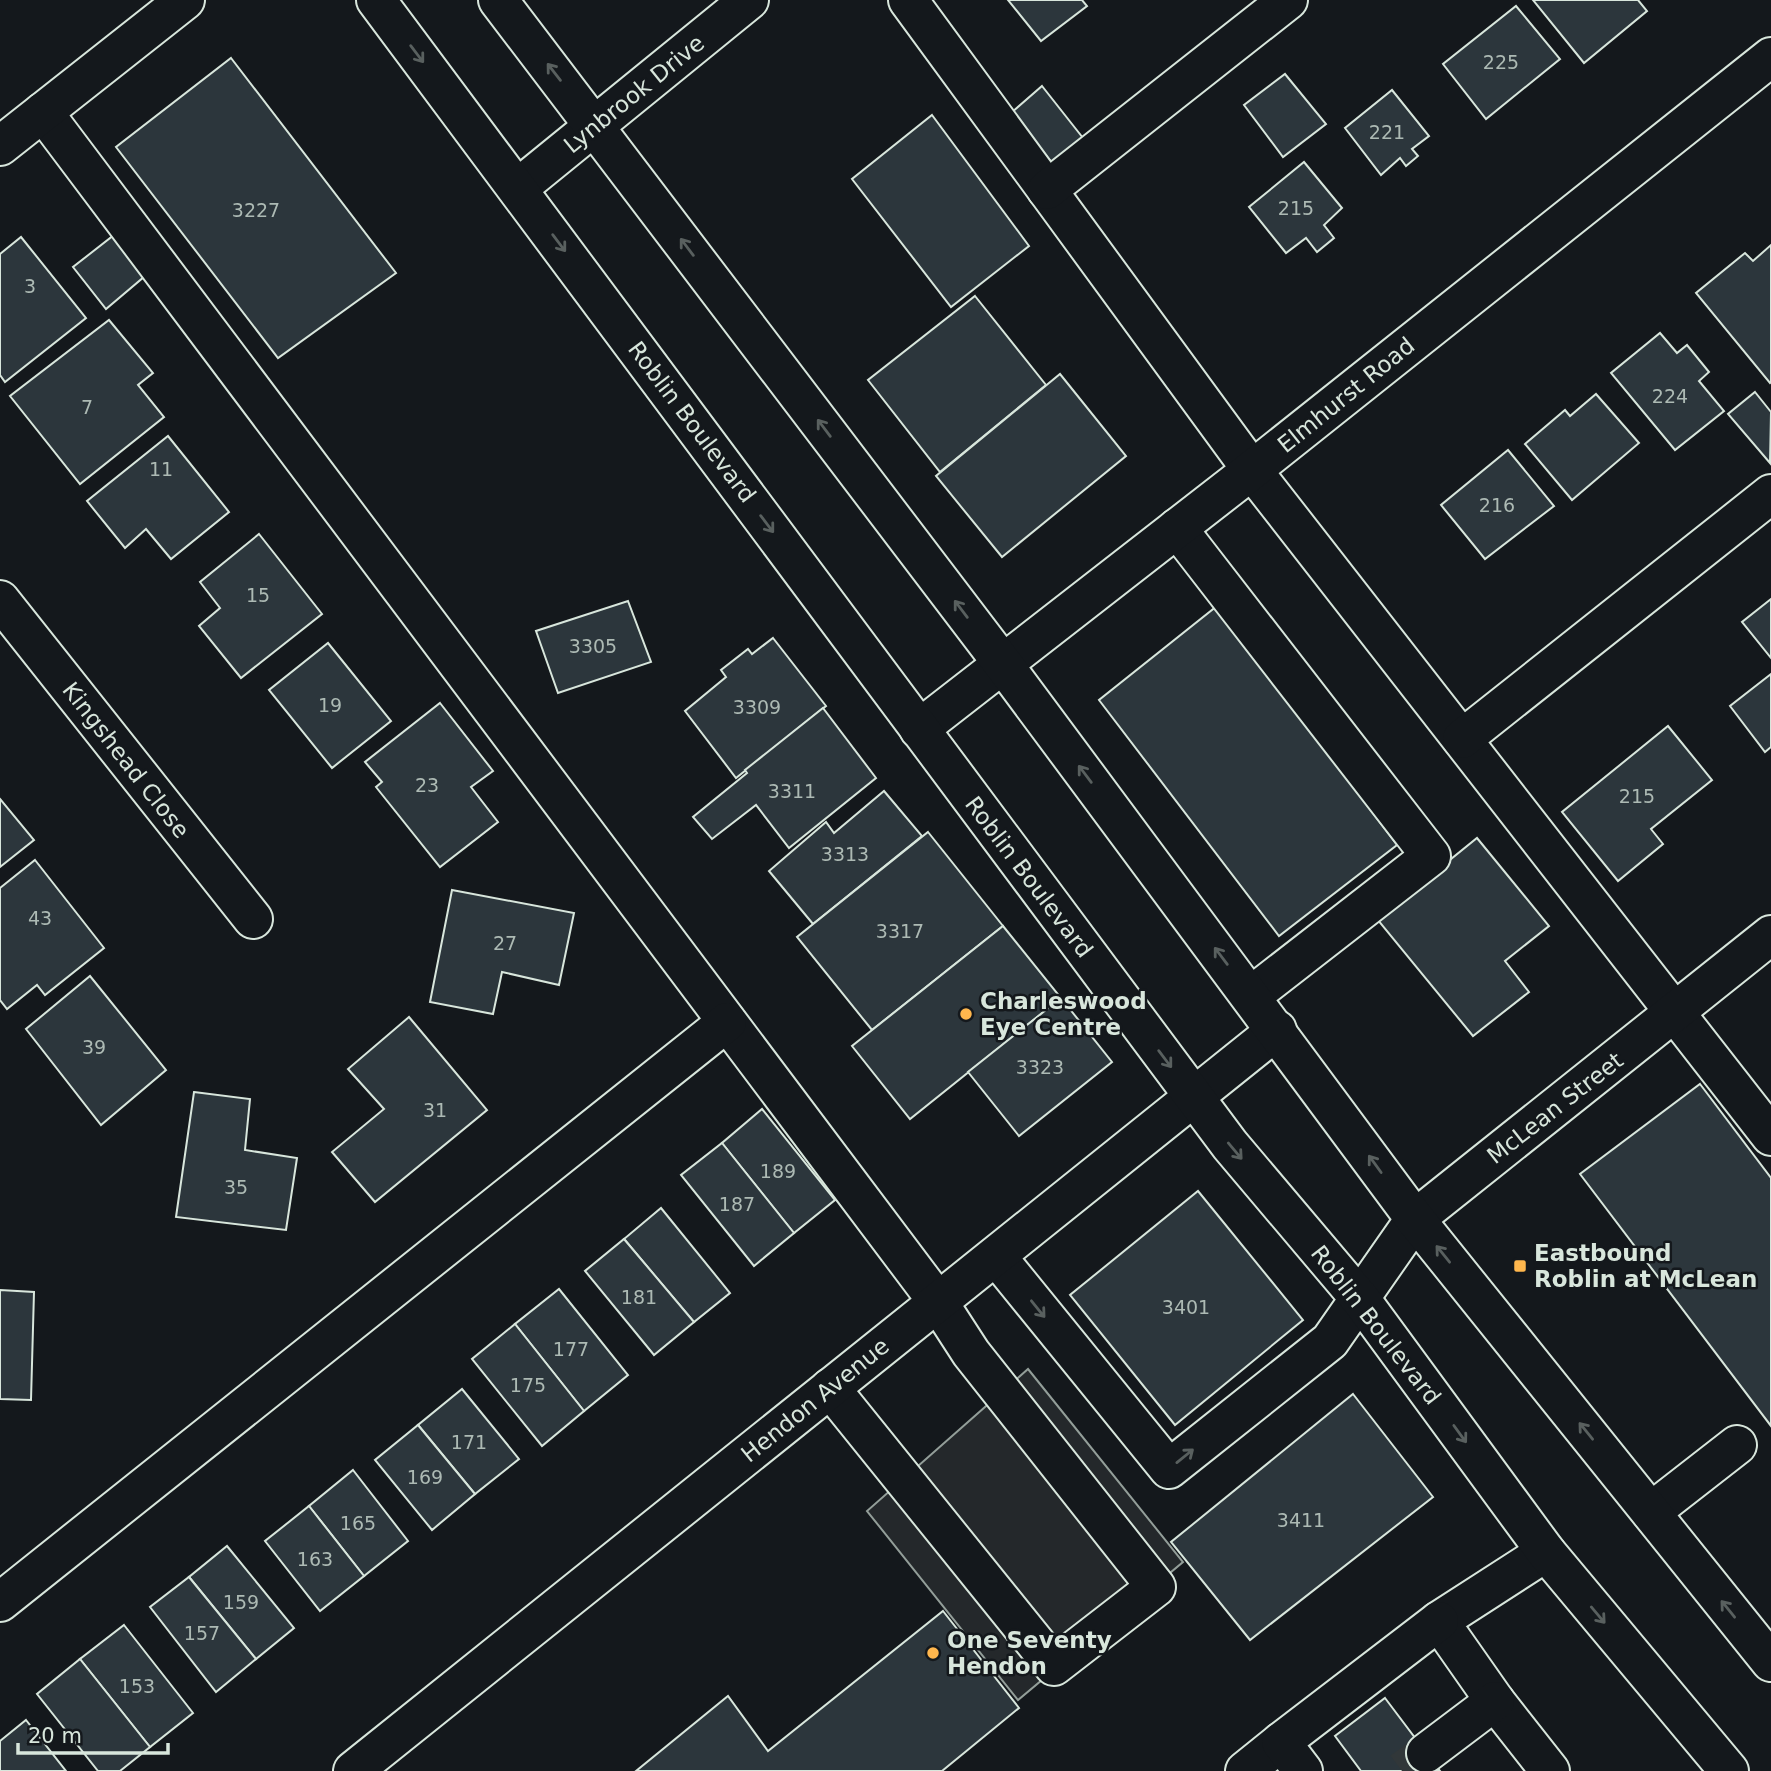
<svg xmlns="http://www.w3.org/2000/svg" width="1771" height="1771" viewBox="0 0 1771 1771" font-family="'DejaVu Sans',sans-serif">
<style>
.parking{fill:#24282b;stroke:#939e99;stroke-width:2}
.building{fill:#2c363c;stroke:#d8e6dc;stroke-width:2}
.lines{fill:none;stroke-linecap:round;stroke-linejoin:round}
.minor-tunnel{stroke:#313739;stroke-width:38;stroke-dasharray:38 19;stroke-linecap:butt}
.minor-casing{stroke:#d8e6dc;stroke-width:42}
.major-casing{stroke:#d8e6dc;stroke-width:42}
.minor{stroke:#14181c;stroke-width:38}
.major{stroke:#14181c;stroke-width:38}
.oneway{stroke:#59605f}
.poi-dot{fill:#ffb74d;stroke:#14181c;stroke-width:2.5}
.labels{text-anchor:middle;stroke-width:5;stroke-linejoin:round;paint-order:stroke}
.number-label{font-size:19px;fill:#adbab4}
.street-label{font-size:23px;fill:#d8e6dc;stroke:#14181c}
.poi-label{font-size:23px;font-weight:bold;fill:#d8e6dc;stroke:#14181c;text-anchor:start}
</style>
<rect width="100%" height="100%" fill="#14181c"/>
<!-- parking -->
<polygon class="parking" points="1028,1369 1183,1562 1018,1700 867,1511"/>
<!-- building -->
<g class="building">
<polygon points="1008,0 1082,0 1087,6 1041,41"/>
<polygon points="1533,0 1638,0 1647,11 1584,63"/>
<polygon points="1516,6 1560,59 1486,119 1443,64"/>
<polygon points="231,58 396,273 278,358 116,147"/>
<polygon points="1285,74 1326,124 1283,157 1244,105"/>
<polygon points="1042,86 1083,138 1052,163 1011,113"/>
<polygon points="1392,90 1429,136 1412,149 1418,156 1406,166 1400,158 1381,175 1345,128"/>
<polygon points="932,115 1029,246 951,307 852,179"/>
<polygon points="1304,162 1342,208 1324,225 1334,238 1317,252 1306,238 1286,253 1249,207"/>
<polygon points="114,235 145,276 106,309 73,267"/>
<polygon points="21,237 86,318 5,382 0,375 0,254"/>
<polygon points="1771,245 1771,382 1770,383 1696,293 1745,253 1753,261"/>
<polygon points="975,296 1046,385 940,472 868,380"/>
<polygon points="109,320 153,373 138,385 164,417 80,484 10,396"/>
<polygon points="1660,333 1677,353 1687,345 1709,372 1699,381 1724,411 1675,450 1611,373"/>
<polygon points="1060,374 1126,456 1002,557 936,476"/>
<polygon points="1755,392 1771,412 1770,463 1728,414"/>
<polygon points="1596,394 1639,443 1572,500 1525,444 1565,410 1570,416"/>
<polygon points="168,436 229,512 171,559 146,529 125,548 87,501"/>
<polygon points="1508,450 1554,506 1485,559 1441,505"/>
<polygon points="259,534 322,614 241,678 199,626 220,608 200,582"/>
<polygon points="1771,599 1771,658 1742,622"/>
<polygon points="628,601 651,662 558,693 536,631"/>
<polygon points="1217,606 1397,845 1279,936 1099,700"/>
<polygon points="773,638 826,706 736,778 685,711 726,677 721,670 748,649 752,654"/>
<polygon points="328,643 391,721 332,768 269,690"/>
<polygon points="1771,674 1771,747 1765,752 1730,706"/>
<polygon points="440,703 493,771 471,787 498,822 440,867 376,787 382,782 365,762"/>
<polygon points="823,708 876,778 789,848 756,805 712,839 693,817 747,773 745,770"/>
<polygon points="1668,726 1712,780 1651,829 1663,844 1618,881 1562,812"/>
<polygon points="884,791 922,836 813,924 769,871 826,822 834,833"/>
<polygon points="0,799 34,840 0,867"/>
<polygon points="928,832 1003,926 872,1030 797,937"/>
<polygon points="1477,838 1549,926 1505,961 1529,992 1473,1036 1377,919"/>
<polygon points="35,860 104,948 45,995 37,985 7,1009 0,1000 0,888"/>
<polygon points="452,890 574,913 559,985 502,972 493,1014 430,1002"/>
<polygon points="1003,926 1061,998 910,1119 852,1046"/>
<polygon points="90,976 166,1070 101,1125 26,1029"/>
<polygon points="1061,998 1112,1062 1019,1136 968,1072"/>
<polygon points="409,1017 487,1110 375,1202 332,1152 384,1109 348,1069"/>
<polygon points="1700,1084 1771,1178 1771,1426 1580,1174"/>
<polygon points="194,1092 250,1099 245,1150 297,1158 286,1230 176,1217"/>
<polygon points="762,1109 835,1200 794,1233 722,1143"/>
<polygon points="722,1143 794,1233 754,1266 681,1175"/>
<polygon points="1198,1191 1303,1320 1175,1425 1070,1295"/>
<polygon points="661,1208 730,1293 694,1322 624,1239"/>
<polygon points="624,1239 694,1322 654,1355 585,1271"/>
<polygon points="559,1289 628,1375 584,1411 515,1324"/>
<polygon points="0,1290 34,1292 31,1400 0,1399"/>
<polygon points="515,1324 584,1411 542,1446 472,1359"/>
<polygon points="462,1389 519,1459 475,1494 418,1425"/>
<polygon points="1353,1394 1433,1497 1250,1640 1171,1542"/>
<polygon points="418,1425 475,1494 432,1530 375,1460"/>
<polygon points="353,1470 408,1541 364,1576 309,1506"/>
<polygon points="309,1506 364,1576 320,1611 265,1541"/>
<polygon points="227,1546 294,1628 256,1659 189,1577"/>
<polygon points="189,1577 256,1659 216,1692 150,1607"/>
<polygon points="943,1611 1019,1708 942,1771 636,1771 728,1696 768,1751"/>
<polygon points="124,1625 193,1713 150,1747 80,1659"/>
<polygon points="80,1659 150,1747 120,1771 98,1771 37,1694"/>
<polygon points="1385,1698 1440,1771 1361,1771 1335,1736"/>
<polygon points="26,1720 66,1771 0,1771 0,1741"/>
</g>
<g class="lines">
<!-- minor-tunnel -->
<polyline class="minor-tunnel" points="1402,1771 1426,1753"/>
<defs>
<g id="minor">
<polyline points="908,0 1252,470 1771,1136"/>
<polyline points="43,112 938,1302 971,1353 1156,1587 1054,1666 830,1388"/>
<polyline points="0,146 185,0"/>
<polyline points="518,188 749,0"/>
<polyline points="1047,190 1288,0"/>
<polyline points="1177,528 1431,856 1251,996"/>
<polyline points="0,600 253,919"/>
<polyline points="919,729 1252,470 1771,57"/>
<polyline points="1462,739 1771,494"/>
<polyline points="996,1256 1169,1469 1330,1341 1415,1219 1771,935"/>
<polyline points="1651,1512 1737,1445"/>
<polyline points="1546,1552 1439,1621 1495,1701 1550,1771"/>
<polyline points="0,1602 727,1022"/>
<polyline points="1426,1753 1495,1701"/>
<polyline points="353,1771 1277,1030"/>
<polyline points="1245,1771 1281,1742"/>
<polyline points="1303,1771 1281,1742 1439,1621"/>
</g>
<g id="major">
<polyline points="376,0 1230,1145 1361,1300 1546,1552 1729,1771"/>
<polyline points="498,0 1003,664 1415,1219 1771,1662"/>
</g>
</defs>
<!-- minor casing -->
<use href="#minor" class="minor-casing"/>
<!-- major casing -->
<use href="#major" class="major-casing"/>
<!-- minor -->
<use href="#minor" class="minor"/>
<!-- major -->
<use href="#major" class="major"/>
</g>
<!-- one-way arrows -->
<defs><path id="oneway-shaft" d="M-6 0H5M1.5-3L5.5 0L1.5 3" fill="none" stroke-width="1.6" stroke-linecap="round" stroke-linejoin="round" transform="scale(1.75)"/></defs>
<g class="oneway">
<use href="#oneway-shaft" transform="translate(417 54) rotate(53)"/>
<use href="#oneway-shaft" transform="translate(554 72) rotate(-128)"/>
<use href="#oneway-shaft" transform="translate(559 243) rotate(53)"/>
<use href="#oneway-shaft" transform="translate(687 247) rotate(-127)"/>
<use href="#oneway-shaft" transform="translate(824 428) rotate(-127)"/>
<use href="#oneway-shaft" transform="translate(767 524) rotate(53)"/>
<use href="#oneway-shaft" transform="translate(961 609) rotate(-127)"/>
<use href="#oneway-shaft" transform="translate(1085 774) rotate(-127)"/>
<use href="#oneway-shaft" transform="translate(1221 956) rotate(-127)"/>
<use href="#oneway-shaft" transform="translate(1165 1059) rotate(53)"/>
<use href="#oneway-shaft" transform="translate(1235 1151) rotate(50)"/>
<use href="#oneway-shaft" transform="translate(1375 1164) rotate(-126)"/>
<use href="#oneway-shaft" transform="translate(1443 1254) rotate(-129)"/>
<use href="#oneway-shaft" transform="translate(1038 1309) rotate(51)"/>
<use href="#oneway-shaft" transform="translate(1586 1431) rotate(-129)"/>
<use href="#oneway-shaft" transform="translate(1460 1434) rotate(54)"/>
<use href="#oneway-shaft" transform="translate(1185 1456) rotate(-39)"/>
<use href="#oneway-shaft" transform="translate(1728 1609) rotate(-129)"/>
<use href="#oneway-shaft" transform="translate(1598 1615) rotate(50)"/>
</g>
<!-- markers -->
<g class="poi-dot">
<circle cx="966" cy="1014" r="7"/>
<rect x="1513" y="1259" width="14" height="14" rx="3.5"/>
<circle cx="933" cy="1653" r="7"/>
</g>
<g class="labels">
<!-- number labels -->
<g class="number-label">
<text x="1501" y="69">225</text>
<text x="1387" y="139">221</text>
<text x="1296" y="215">215</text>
<text x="256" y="217">3227</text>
<text x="30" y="293">3</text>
<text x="1670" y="403">224</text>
<text x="87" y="414">7</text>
<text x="161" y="476">11</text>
<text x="1497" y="512">216</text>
<text x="258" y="602">15</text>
<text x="593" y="653">3305</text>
<text x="330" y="712">19</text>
<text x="757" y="714">3309</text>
<text x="427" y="792">23</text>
<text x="792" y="798">3311</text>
<text x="1637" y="803">215</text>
<text x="845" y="861">3313</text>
<text x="40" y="925">43</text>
<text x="900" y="938">3317</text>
<text x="505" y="950">27</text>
<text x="94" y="1054">39</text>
<text x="1040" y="1074">3323</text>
<text x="435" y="1117">31</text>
<text x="778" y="1178">189</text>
<text x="236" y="1194">35</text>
<text x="737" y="1211">187</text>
<text x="639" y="1304">181</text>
<text x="1186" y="1314">3401</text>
<text x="571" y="1356">177</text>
<text x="528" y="1392">175</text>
<text x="469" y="1449">171</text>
<text x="425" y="1484">169</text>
<text x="1301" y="1527">3411</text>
<text x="358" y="1530">165</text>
<text x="315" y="1566">163</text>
<text x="241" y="1609">159</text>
<text x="202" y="1640">157</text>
<text x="137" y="1693">153</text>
</g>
<!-- street labels -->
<g class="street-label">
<text transform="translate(634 94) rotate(-39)" y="8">Lynbrook Drive</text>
<text transform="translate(1346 395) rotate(-39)" y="8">Elmhurst Road</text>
<text transform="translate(692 422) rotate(53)" y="8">Roblin Boulevard</text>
<text transform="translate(126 760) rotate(52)" y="8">Kingshead Close</text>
<text transform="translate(1029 877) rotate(53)" y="8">Roblin Boulevard</text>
<text transform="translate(1555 1108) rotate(-38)" y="8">McLean Street</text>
<text transform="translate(1376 1325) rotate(52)" y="8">Roblin Boulevard</text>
<text transform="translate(815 1400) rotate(-39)" y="8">Hendon Avenue</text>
</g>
<!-- poi labels -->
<g class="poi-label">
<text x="980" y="1009">Charleswood<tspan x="980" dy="26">Eye Centre</tspan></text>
<text x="1534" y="1261">Eastbound<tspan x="1534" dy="26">Roblin at McLean</tspan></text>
<text x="947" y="1648">One Seventy<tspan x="947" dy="26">Hendon</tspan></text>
</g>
</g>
<!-- scale -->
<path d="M18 1743v10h150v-10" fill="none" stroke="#d8e6dc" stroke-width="3.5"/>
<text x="28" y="1743" font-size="21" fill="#d8e6dc" stroke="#14181c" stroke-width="5" paint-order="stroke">20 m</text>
</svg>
